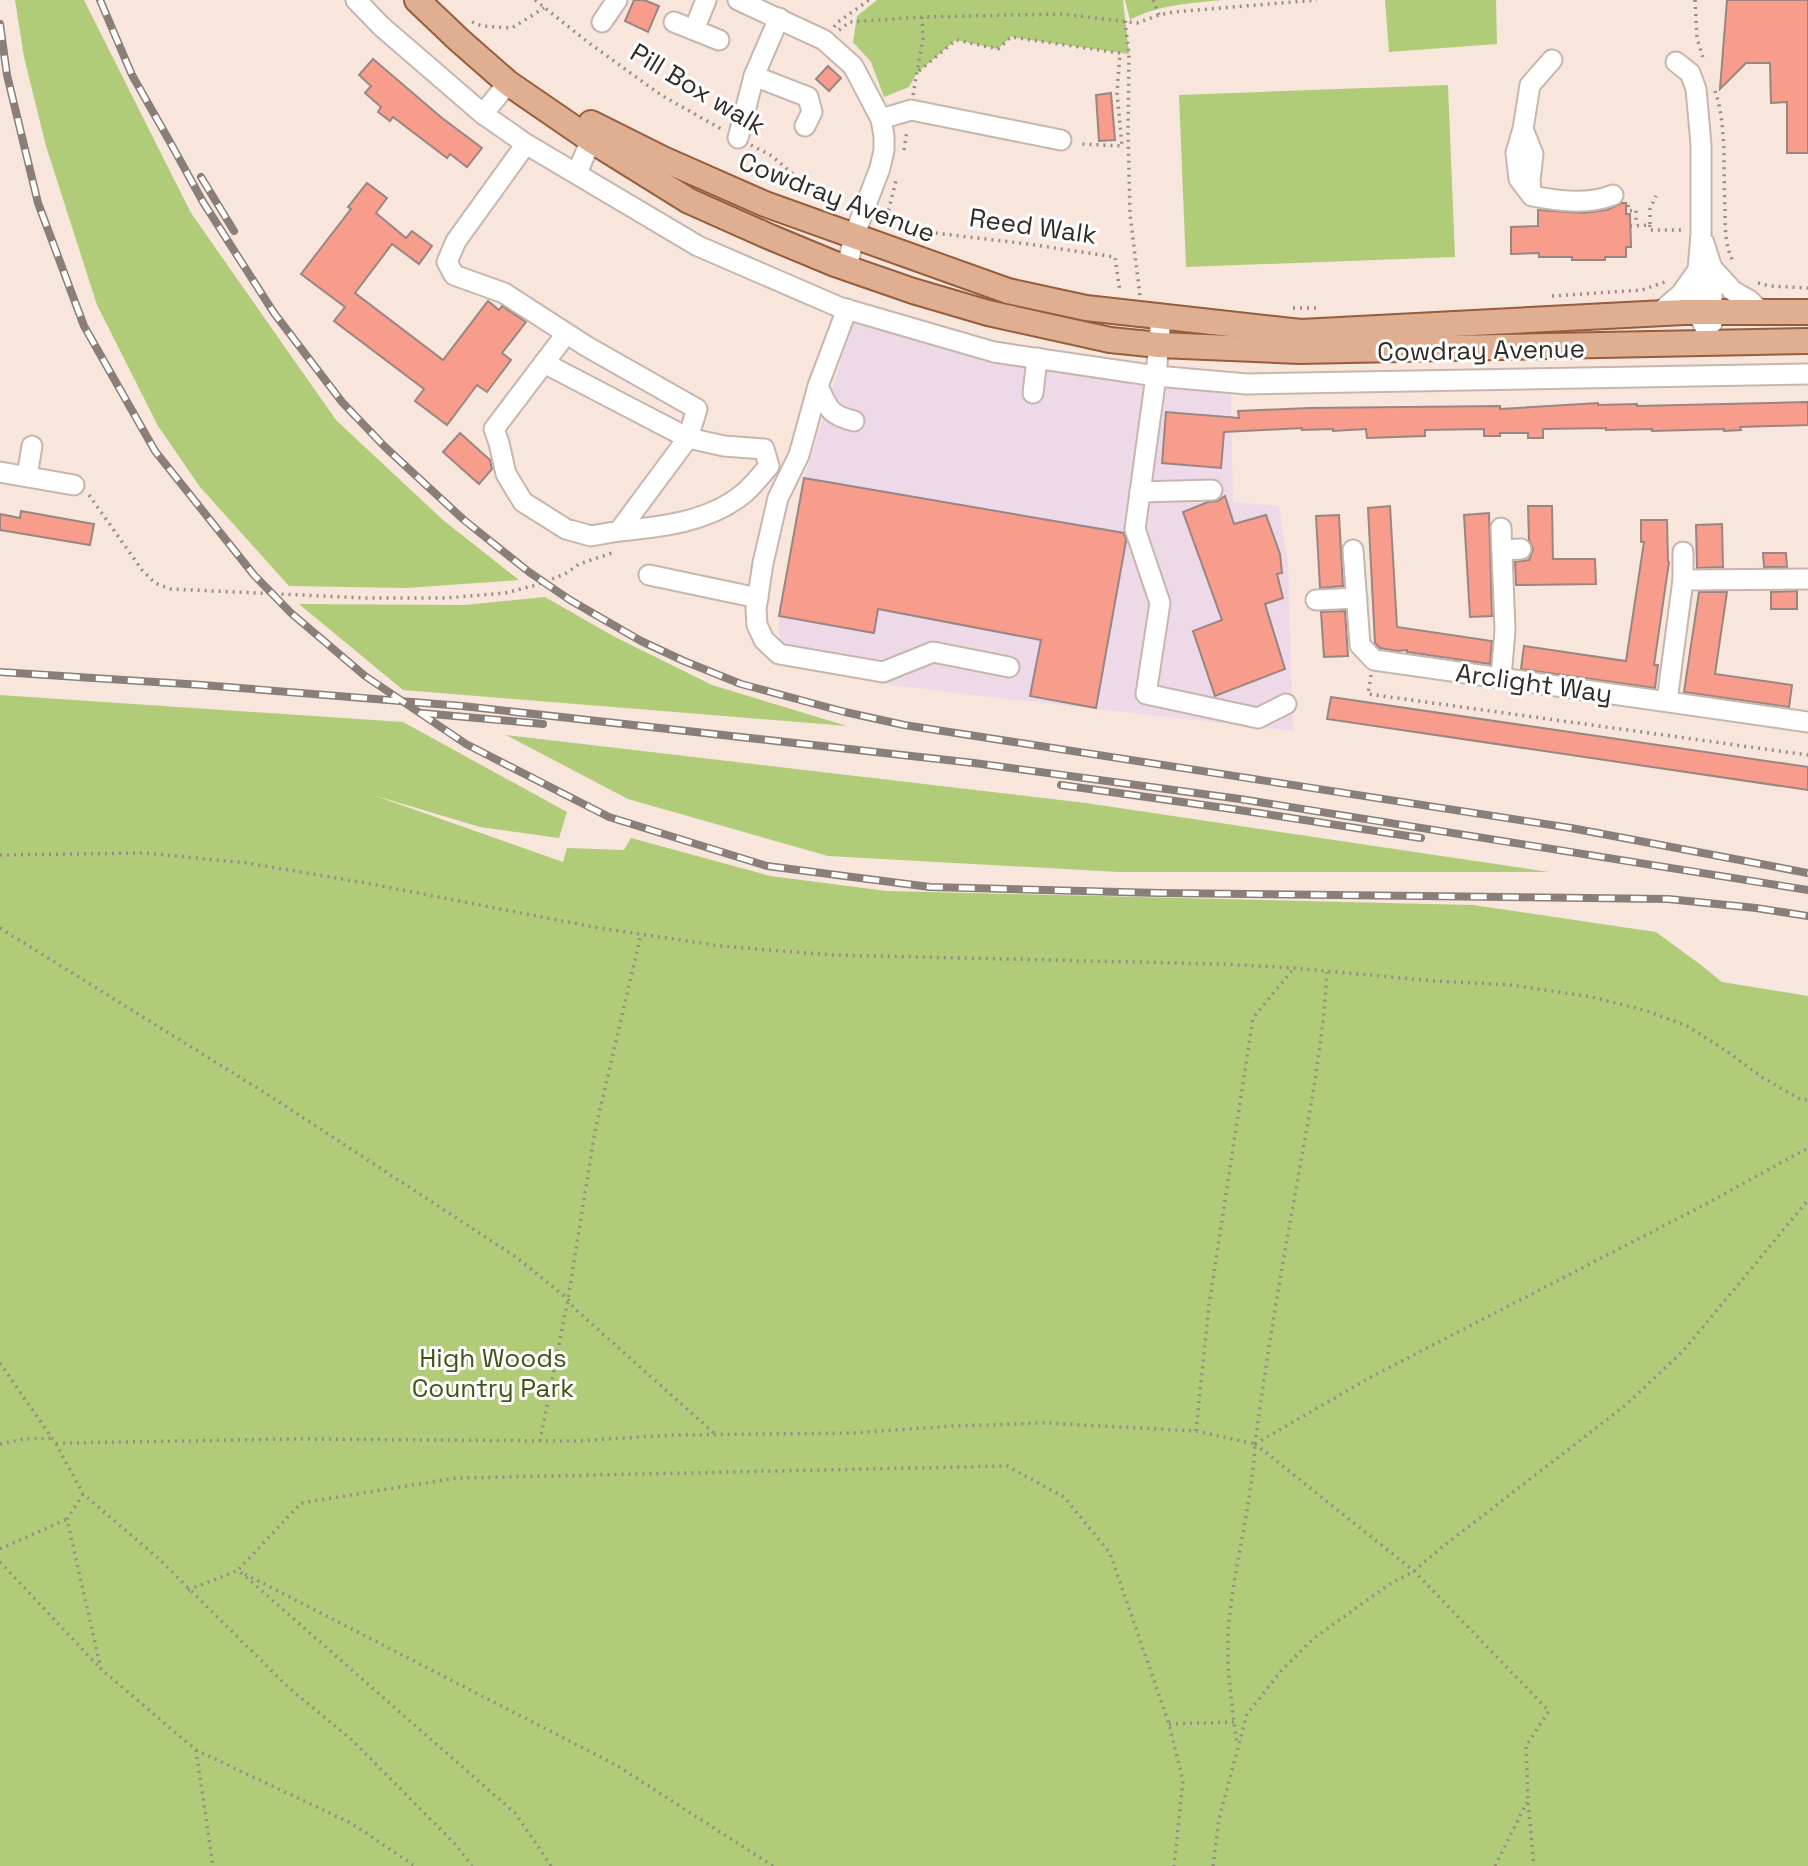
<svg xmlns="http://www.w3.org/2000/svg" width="1808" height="1866" viewBox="0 0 1808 1866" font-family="'Space Grotesk',sans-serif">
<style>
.commercial{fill:#eed9e8}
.green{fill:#b1cc79}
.building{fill:#f89c8b;stroke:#998683;stroke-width:2}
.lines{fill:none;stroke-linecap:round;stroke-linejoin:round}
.minor-casing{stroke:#c7b6ad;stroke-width:23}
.major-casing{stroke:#955d3c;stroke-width:28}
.path{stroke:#998c86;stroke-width:3.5;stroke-dasharray:2 5;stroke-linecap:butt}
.minor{stroke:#fff;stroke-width:19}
.major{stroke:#e0ae90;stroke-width:24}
.rail-casing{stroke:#8a7e78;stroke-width:8}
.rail{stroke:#fff;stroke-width:5;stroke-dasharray:16;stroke-linecap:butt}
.labels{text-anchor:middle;stroke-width:6;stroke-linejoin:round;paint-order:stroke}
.street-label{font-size:26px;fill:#322b28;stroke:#fff}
.park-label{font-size:26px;fill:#425317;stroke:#fff}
</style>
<rect width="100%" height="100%" fill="#f8e6dc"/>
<!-- commercial -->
<polygon class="commercial" points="853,323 1149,386 1231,394 1233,502 1279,506 1288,563 1293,731 990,697 876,683 779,662 779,616 804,478"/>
<!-- green -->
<g class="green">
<polygon points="15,0 84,0 191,213 336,420 443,520 519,580 406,588 289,586 200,487 158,426 97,305 46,146 24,57"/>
<polygon points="877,0 1123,0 1129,54 1011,37 998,49 956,40 917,73 909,87 884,97 871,62 853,42 857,16"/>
<path d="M1125,0H1223C1192,3 1157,5 1130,20Z"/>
<polygon points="1385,0 1496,0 1497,44 1389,52"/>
<polygon points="1448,85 1455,257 1186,267 1179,95"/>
<polygon points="545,597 615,637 712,685 847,726 403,690 299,604 464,605"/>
<polygon points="0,695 403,722 567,812 559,838 480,827 373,795 563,862 567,848 624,850 631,838 770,876 887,891 1473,905 1656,932 1701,965 1722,982 1808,996 1808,1866 0,1866"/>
<polygon points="506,735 1086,803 1549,872 1119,872 828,856 628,799"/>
</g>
<!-- building -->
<g class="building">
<polygon points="634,0 644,0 659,6 648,32 625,21"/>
<polygon points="1727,0 1808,0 1808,153 1787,153 1787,102 1771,103 1770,63 1746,63 1720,89"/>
<polygon points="373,59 442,118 482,148 467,167 450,154 447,158 393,117 390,121 378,112 381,107 365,93 371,86 359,75"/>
<polygon points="828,66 841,78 829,91 816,79"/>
<polygon points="1111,93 1115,140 1099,141 1096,95"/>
<polygon points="367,183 387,198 376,213 406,238 412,231 432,246 419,264 392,244 355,293 443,360 488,301 499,310 502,306 526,322 502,353 511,360 487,392 477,385 447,425 415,401 424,389 334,321 345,307 301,274 351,209 348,207"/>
<polygon points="1622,203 1626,203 1626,214 1630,214 1631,247 1626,247 1626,257 1605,257 1605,260 1572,260 1572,257 1539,257 1539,253 1511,254 1511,227 1538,226 1538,210 1584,213 1607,210"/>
<polygon points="1808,402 1808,425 1740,427 1741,430 1724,431 1724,429 1652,431 1652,429 1606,430 1606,428 1543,429 1543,438 1528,438 1528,433 1500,433 1500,436 1484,436 1484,429 1425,430 1425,436 1367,438 1366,429 1333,431 1333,429 1302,430 1302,428 1224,432 1221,468 1162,463 1166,412 1239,418 1238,411 1309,408 1500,406 1500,409 1598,403 1598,405 1637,404 1637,406"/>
<polygon points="460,433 490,460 492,469 479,484 443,452"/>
<polygon points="804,478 1124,533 1126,541 1096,708 1030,696 1041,640 878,609 874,633 779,616"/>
<polygon points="1225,496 1234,524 1266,515 1280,554 1282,573 1277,574 1283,598 1265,604 1285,669 1215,696 1193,631 1222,620 1183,512 1208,502 1218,501"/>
<polygon points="1390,506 1397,627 1492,641 1490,664 1407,652 1407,650 1397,651 1380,648 1375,643 1368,508"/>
<polygon points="1528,506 1552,506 1553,559 1595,559 1596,584 1516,585 1515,562 1529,560 1533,549 1529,540"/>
<polygon points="21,511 94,524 90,545 0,530 0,514 20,518"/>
<polygon points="1489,513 1492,616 1470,617 1464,515"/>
<polygon points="1339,515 1343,586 1320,588 1316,516"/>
<polygon points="1641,520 1667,520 1668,561 1669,562 1654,665 1658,665 1655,688 1521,669 1524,646 1626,661 1644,542 1641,542"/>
<polygon points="1722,524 1723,567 1697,568 1696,525"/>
<polygon points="1763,553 1786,553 1787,567 1764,567"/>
<polygon points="1797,591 1797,609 1771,609 1771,592"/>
<polygon points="1699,592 1727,592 1715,674 1792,685 1789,707 1684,692"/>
<polygon points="1345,611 1348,656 1324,657 1321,612"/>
<polygon points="1331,697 1808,767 1808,790 1327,719"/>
</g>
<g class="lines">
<defs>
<g id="minor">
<polyline points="356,0 381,26 483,114 526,144 698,246 839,307 994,352 1156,376 1247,384 1808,374"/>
<polyline points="738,0 824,40 853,66 881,119 884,136 884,150 880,168 854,236 847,268"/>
<polyline points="602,22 617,0"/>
<polyline points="674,22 719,40"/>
<polyline points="694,30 706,0"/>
<path d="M1552,60L1530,85L1523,129L1516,153L1519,179L1532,196C1558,201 1588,205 1613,195"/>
<polyline points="1676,62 1690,73 1696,89 1701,144 1701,234 1698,270 1697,311 1712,342"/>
<polyline points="754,76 808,97 812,112 805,126"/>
<polyline points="483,114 508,83"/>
<polyline points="881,119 911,110 1061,140"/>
<polyline points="1523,129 1533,154 1530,180 1531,191"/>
<polyline points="738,138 754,76 779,18"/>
<polyline points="526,144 456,241 447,262 454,275 504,293 586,346 697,409 688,438 619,531 591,536 566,529 523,502 506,474 499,443 494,429 566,334"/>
<polyline points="577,173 591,140"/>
<polyline points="1704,243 1712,268 1712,323"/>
<polyline points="1712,268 1733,291 1749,300 1762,312"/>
<polyline points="847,309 818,386 799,455 778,498 763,563 756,609 757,625 764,640 779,654 883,672 933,652 1009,667"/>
<polyline points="1659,313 1681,294 1698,270"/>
<polyline points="1161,317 1156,376 1135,529 1160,603 1146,694 1258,718 1286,704"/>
<path d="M544,363L688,438L724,446L764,449L769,466C761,475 753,486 743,494C709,522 661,527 619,531"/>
<path d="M818,386C828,408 829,415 854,421"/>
<polyline points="1033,393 1037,358"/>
<polyline points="0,472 74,485"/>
<polyline points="27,476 32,446"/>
<polyline points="1140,492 1212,490"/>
<polyline points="1501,528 1505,630 1501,678"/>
<polyline points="1353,550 1360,645 1374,660 1808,722"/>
<polyline points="1502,550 1521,549"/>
<polyline points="1683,552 1683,580"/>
<polyline points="649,575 758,598"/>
<polyline points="1316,600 1357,598"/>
<polyline points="1667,701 1683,580 1808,579"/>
</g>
<g id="major">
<polyline points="417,0 459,40 508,83 591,140 689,201 770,237 835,264 913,291 988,313 1110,340 1159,345 1299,351 1808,341"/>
<polyline points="591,123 663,159 765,204 1008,291 1086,308 1301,332 1684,312 1808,312"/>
</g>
</defs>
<!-- minor casing -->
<use href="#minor" class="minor-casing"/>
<!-- major casing -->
<use href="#major" class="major-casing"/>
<!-- path -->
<g class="path">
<polyline points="535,0 589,43 661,95 723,130"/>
<polyline points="1153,0 1159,15"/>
<polyline points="1695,0 1697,38 1704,61"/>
<polyline points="1125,21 1129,54 1128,133 1130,214 1140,296"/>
<polyline points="472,22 482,26 512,28 544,8"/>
<polyline points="834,27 838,22 869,0"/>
<polyline points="839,30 850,22 922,17 1062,14 1137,23 1159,15 1173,12 1317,0"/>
<polyline points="919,71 956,40 998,49 1011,37 1120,53 1117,93 1122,146 1082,144"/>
<path d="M1715,91C1727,124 1723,174 1725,210C1725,227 1725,248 1734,263"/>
<polyline points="913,95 923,38 922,17"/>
<polyline points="751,145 772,156 825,202"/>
<polyline points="904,150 907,130"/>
<polyline points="1628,205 1629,211 1636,210 1636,225"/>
<polyline points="885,224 896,181"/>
<polyline points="1650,225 1649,230 1685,230"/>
<polyline points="1630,226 1650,225 1650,209 1656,196"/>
<polyline points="901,229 1028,244 1115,257 1120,292"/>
<polyline points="1758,283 1770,286 1808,288"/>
<polyline points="1552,296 1642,290 1665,282"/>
<polyline points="1293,308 1320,308"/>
<polyline points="89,495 142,570 155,583 171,589 365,598 445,598 505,593 536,585 565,574 579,564 615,552"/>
<polyline points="1371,675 1368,694 1808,755"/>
<polyline points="0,855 145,853 247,863 366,883 599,928 721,946 832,955 1222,964 1294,968 1434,981 1511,985 1592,997 1647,1011 1687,1026 1725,1050 1762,1077 1800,1099 1808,1100"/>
<polyline points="0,928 270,1096 516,1257 568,1299 574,1308 715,1434"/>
<polyline points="0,1363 56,1444 83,1494 158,1558 289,1688 351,1739 456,1845 472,1866"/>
<polyline points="1196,1431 1209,1305 1253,1018 1294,968"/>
<polyline points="540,1441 568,1299 595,1131 641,934"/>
<polyline points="0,1444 24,1439 52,1438"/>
<path d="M56,1444L66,1443L294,1439L576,1441L674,1435L853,1433L952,1426L1045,1423L1196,1431L1255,1444C1252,1503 1235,1561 1229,1621C1225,1661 1232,1705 1237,1745"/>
<polyline points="1255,1444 1371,1377 1702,1206 1808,1148"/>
<polyline points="1255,1444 1414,1571 1549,1711 1526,1746 1528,1801 1534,1866"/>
<path d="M1255,1444C1266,1360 1280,1277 1295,1195C1308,1120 1323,1047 1327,972"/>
<polyline points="83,1494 67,1519 101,1669 196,1750 351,1823 415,1866"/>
<polyline points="0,1549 67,1519"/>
<polyline points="0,1562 100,1668"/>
<polyline points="245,1574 616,1765 773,1866"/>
<polyline points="188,1590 239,1570"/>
<polyline points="1169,1724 1235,1722"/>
<polyline points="196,1750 213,1866"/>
<polyline points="551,1866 516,1814 238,1570 301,1503 456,1478 1007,1466 1064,1497 1110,1553 1169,1724 1183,1781 1174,1866"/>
<polyline points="1213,1866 1219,1819 1247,1714 1282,1670 1313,1639 1388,1585 1414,1571 1441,1548 1627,1404 1684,1350 1808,1200"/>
<polyline points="1495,1866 1527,1802"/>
</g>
<!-- minor -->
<use href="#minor" class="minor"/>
<!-- major -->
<use href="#major" class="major"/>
<defs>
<g id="rail">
<polyline points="100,0 132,75 170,142 203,202 274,313 342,402 385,447 464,520 529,572 570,600 641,641 684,661 741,684 845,712 904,725 1571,828 1808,873"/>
<polyline points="0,24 7,75 38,203 84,326 155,451 254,575 291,613 365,676 466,744 609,817 767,866 930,887 1159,893 1668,899 1756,908 1808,916"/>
<polyline points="201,177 234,231"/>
<polyline points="0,672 202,685 462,706 974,763 1240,799 1808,890"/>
<polyline points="421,713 543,724"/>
<polyline points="1061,785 1239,810 1421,838"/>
</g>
</defs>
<!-- rail casing -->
<use href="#rail" class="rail-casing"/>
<!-- rail -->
<use href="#rail" class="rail"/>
</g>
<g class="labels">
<!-- street labels -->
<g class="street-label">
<text transform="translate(698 89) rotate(31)" y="9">Pill Box walk</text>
<text transform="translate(837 197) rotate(21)" y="9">Cowdray Avenue</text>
<text transform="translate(1033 226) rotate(8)" y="9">Reed Walk</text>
<text transform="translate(1481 350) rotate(-1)" y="9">Cowdray Avenue</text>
<text transform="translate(1534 683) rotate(8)" y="9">Arclight Way</text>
</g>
<!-- park labels -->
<g class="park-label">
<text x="493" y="1367">High Woods<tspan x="493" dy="30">Country Park</tspan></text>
</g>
</g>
</svg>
